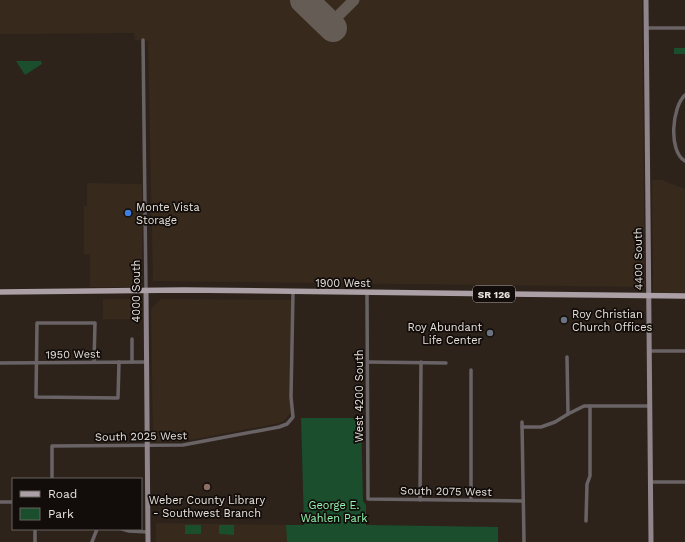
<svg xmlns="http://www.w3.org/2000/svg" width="685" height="542" viewBox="0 0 685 542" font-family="'Work Sans',sans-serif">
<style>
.built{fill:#37291c}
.green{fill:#1b4e2d}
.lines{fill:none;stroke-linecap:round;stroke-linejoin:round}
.taxiway{stroke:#655c55;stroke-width:11}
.runway{stroke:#655c55;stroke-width:28}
.street{stroke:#696366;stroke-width:3.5}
.secondary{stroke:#8f858b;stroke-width:5}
.primary{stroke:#aca0a7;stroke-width:5.5}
.shop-dot{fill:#3f7fe0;stroke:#120d0a;stroke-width:1.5}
.worship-dot{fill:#6b7280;stroke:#120d0a;stroke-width:1.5}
.education-dot{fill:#8d6e63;stroke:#120d0a;stroke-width:1.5}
.labels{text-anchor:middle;stroke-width:3.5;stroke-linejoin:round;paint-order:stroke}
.shield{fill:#120d0a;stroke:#a8a29d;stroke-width:1}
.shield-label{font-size:10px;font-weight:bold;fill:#e8e2dc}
.poi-label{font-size:11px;fill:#e8e2dc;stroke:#120d0a;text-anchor:start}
.street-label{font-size:11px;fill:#e8e2dc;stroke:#120d0a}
.park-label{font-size:11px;fill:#93f6b0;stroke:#120d0a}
</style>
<rect width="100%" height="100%" fill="#2d231b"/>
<!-- built -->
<g class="built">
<polygon points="0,0 642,0 645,287 153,281 148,41 135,40 134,33 0,34"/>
<polygon points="652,180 662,180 685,189 685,293 653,293"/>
<polygon points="87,183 142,184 142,287 90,287 90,254 84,254 84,206 87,206"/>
<rect x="103" y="299" width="38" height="20"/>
<polygon points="161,299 291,300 292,411 284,421 275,424 185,441 153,442 151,309"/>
<polygon points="156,523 286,525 287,542 156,542"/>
</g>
<!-- green -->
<g class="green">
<rect x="674" y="48" width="11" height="6"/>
<polygon points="16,61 41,61 42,64 25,75"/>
<polygon points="301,418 361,418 363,501 366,505 366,525 498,527 498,542 287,542 286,525 304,525"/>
<rect x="185" y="525" width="16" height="9"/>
<polygon points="219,525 234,525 234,535 219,534"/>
</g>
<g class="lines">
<!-- taxiway -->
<polyline class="taxiway" points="329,25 354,0"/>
<!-- runway -->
<polyline class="runway" points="304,0 333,28"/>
<!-- street -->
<g class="street">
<polyline points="646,28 685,28"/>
<polyline points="143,40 146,291"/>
<path d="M685,95C672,107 668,151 685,161"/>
<polyline points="367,293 368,499 523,501"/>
<polyline points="132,339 132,362"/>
<polyline points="649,351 685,351"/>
<polyline points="567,357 568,414"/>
<polyline points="94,362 95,323 37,323 36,397 118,398 119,362"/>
<polyline points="368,362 446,363"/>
<polyline points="0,363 146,362"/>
<polyline points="471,370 471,500"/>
<polyline points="522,422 524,542"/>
<polyline points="522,427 541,427 555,422 568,414 584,406 650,406"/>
<polyline points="52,479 52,446 183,445 279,427 287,424 293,417 291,397 293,292"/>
<polyline points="650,482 685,482"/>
<polyline points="420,500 421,362"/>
<polyline points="0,502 13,502"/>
<polyline points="586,521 587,484 590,476 590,406"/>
<polyline points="122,529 129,531 148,532"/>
<polyline points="35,542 35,529"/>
<polyline points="92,542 97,529"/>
</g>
<!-- secondary -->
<g class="secondary">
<polyline points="646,0 651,542"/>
<polyline points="146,291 148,542"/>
</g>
<!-- primary -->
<polyline class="primary" points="0,292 184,290 685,296"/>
</g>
<!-- markers -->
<circle class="shop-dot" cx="128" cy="213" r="4"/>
<g class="worship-dot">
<circle cx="564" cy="320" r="4"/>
<circle cx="490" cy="333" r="4"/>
</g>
<circle class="education-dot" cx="207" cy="487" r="4"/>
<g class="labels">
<!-- shield labels -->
<rect class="shield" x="473" y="286" width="42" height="16" rx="3"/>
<g class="shield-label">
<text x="494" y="298">SR 126</text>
</g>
<!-- poi labels -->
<g class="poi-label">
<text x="136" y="211">Monte Vista<tspan x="136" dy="13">Storage</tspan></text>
<text x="572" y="318">Roy Christian<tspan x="572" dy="13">Church Offices</tspan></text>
<text x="482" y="331" text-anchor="end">Roy Abundant<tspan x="482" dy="13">Life Center</tspan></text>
<text x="207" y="504" text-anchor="middle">Weber County Library<tspan x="207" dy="13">- Southwest Branch</tspan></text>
</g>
<!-- street labels -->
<g class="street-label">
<text transform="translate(638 259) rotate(-91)" y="4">4400 South</text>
<text x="343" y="287">1900 West</text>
<text transform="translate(136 291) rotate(-90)" y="4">4000 South</text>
<text transform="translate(73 354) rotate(-1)" y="4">1950 West</text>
<text transform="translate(359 396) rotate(-90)" y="4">West 4200 South</text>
<text transform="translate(141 436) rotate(-1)" y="4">South 2025 West</text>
<text transform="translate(446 491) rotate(1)" y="4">South 2075 West</text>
</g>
<!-- park labels -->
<g class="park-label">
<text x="334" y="509">George E.<tspan x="334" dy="13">Wahlen Park</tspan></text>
</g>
</g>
<!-- legend -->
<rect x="12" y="478" width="130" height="52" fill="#120d0a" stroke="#68625e"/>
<rect x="20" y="491" width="20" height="6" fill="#aca0a7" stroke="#68625e"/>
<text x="48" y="498" font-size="12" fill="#e8e2dc">Road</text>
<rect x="20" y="508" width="20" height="12" fill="#1b4e2d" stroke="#68625e"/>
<text x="48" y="518" font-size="12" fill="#e8e2dc">Park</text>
</svg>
